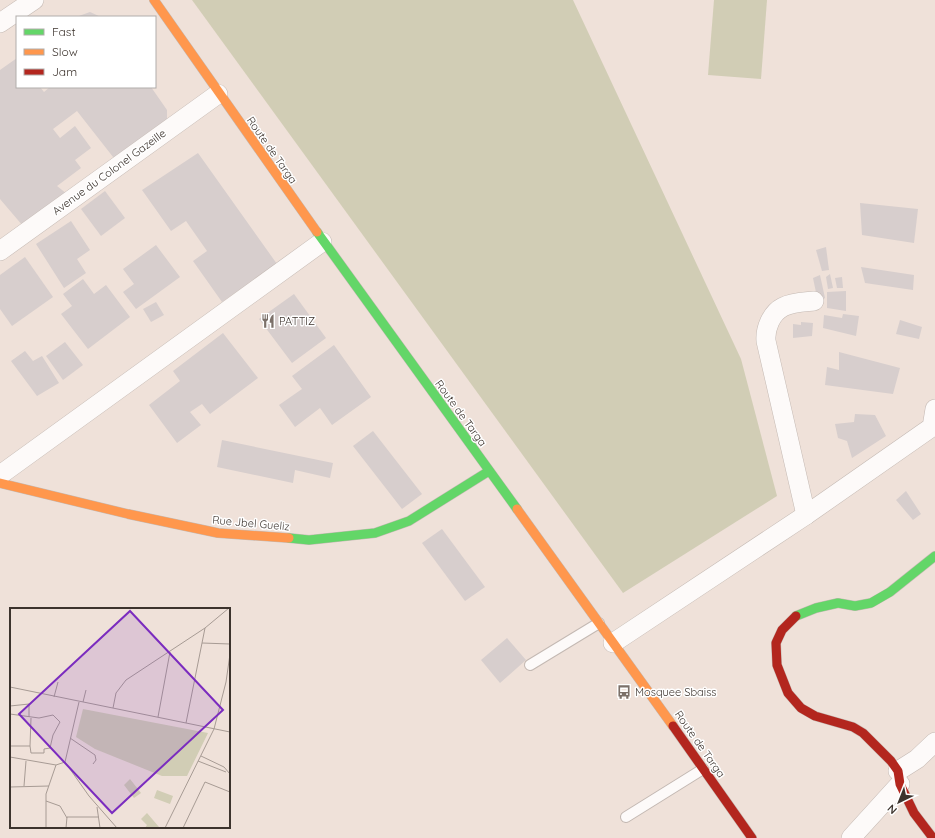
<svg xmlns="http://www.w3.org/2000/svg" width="935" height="838" viewBox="0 0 935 838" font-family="Quicksand,sans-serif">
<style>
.green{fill:#d1cdb5}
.building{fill:#d7cecd}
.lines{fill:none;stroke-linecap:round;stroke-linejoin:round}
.lane-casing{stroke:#c4b9b3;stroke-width:12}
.street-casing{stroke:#c4b9b3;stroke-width:20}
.fast-casing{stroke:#c4b9b3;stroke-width:10}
.slow-casing{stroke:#c4b9b3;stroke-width:10}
.jam-casing{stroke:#c4b9b3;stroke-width:10}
.lane{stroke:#fdfaf9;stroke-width:10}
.street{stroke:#fdfaf9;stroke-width:19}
.fast{stroke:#63d668;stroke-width:9}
.slow{stroke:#ff974d;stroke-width:9}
.jam{stroke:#b3261e;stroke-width:9}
.labels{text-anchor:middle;stroke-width:3;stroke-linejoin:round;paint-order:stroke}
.street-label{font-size:11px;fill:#3c332d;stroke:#fff}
.poi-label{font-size:11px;fill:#3c332d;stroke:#fff;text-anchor:start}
.inset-road{fill:none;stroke:#a79b94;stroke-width:1}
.view{fill:#7b2cbf;fill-opacity:0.15;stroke:#7b2cbf;stroke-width:2}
.inset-edge{fill:none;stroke:#3c332d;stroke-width:2}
</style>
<rect width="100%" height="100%" fill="#efe1d9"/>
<!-- green -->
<g class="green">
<polygon points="192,0 573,0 741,359 777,496 623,593"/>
<polygon points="714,0 767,0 761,79 708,75"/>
</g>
<!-- building -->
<g class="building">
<polygon points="90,12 101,17 76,17"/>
<polygon points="17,58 17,87 40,87 44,92 50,87 151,87 167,110 167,123 117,162 77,111 53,129 60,138 75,126 91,148 75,160 81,168 57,186 67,194 23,226 0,199 0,70"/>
<polygon points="198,153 277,264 222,302 193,261 207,251 186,221 171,231 142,190"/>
<polygon points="105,191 125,218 101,236 81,209"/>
<polygon points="860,203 918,209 914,243 862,235"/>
<polygon points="71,221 90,250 77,259 86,273 64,288 36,244"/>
<polygon points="156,245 180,277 136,309 123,292 134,284 123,269"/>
<polygon points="826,247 829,270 822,271 816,250"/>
<polygon points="25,257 53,297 12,326 0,309 0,275"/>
<polygon points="861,267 914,275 913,290 865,283"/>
<polygon points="830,274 833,288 828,289 826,277"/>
<polygon points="820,275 825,298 818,302 813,278"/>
<polygon points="842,277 843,288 837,288 835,278"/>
<polygon points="83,279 94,294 106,285 130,317 88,349 61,314 72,306 63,294"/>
<polygon points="846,291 846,311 827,308 827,292"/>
<polygon points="294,294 326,338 292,363 259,319"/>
<polygon points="156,302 164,315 151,322 143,309"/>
<polygon points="843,314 859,316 856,336 823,328 824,315 842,318"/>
<polygon points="900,320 922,327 919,339 896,334"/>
<polygon points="801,322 813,323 812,336 793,338 793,324 801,325"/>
<polygon points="223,333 258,378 210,414 202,404 190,412 201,425 177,443 149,405 180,381 173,371"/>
<polygon points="65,342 83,365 63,380 46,356"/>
<polygon points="334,345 371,397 332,425 320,408 295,427 279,405 302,389 292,376"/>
<polygon points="25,351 33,361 42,356 59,383 37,396 11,361"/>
<polygon points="839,352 900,368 893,394 825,385 827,367 839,370"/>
<polygon points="855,414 875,415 886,436 852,458 847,441 838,438 835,424 854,422"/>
<polygon points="373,431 422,494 402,509 353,446"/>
<polygon points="222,440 333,463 330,478 295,470 293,483 217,467"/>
<polygon points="906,491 921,514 913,520 896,500"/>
<polygon points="442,529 485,587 465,601 422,543"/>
<polygon points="507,638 526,660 500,683 481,660"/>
</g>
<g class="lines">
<defs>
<g id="lane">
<polyline points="530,665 599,623"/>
<polyline points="626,817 703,769"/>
</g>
<g id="street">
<polyline points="0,23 34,0"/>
<polyline points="0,251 218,94"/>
<polyline points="0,475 322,242"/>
<path d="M806,515L766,341C765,329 771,313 783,307C792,302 804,302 814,301"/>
<polyline points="613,643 806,515 932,427 935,409"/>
<polyline points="898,771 917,759 935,742"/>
<polyline points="851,838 900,784"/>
</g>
<g id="fast">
<polyline points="317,232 517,509"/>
<polyline points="289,538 309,540 375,533 409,521 489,471"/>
<polyline points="796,616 816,608 838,603 855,606 871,603 890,592 935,556"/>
</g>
<g id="slow">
<polyline points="154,0 317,232"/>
<polyline points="0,483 128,514 218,533 289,538"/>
<polyline points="517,509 673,726"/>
</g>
<g id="jam">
<polyline points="796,616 782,630 776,643 777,665 788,693 801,708 815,716 853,727 863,733 891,761 898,771 900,784 914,813 933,838"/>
<polyline points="673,726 752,838"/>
</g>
</defs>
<!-- lane casing -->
<use href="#lane" class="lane-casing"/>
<!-- street casing -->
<use href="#street" class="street-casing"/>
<!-- fast casing -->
<use href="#fast" class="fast-casing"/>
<!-- slow casing -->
<use href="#slow" class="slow-casing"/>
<!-- jam casing -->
<use href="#jam" class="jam-casing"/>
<!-- lane -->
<use href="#lane" class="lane"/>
<!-- street -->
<use href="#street" class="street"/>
<!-- fast -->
<use href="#fast" class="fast"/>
<!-- slow -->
<use href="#slow" class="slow"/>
<!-- jam -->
<use href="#jam" class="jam"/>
</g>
<!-- icons -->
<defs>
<symbol id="restaurant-bare" viewBox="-9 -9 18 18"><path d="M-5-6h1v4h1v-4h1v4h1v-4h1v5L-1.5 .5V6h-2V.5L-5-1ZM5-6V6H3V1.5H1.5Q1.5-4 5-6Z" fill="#7b7069" stroke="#fff" stroke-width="2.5" paint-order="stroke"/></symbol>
<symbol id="bus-bare" viewBox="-9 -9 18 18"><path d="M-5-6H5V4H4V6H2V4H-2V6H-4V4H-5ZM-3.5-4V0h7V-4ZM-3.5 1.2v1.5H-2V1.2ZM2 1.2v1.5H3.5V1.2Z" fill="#7b7069" stroke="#fff" stroke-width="2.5" paint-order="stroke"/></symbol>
</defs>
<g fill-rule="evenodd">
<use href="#restaurant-bare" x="258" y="311" width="20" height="20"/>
<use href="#bus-bare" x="614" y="682" width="20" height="20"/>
</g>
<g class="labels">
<!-- street labels -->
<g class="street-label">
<text transform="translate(272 150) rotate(55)" y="4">Route de Targa</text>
<text transform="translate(109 172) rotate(-36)" y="4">Avenue du Colonel Gazeille</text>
<text transform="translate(461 413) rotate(54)" y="4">Route de Targa</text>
<text transform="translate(251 523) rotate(5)" y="4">Rue Jbel Gueliz</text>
<text transform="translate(700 744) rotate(55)" y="4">Route de Targa</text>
</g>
<!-- poi labels -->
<g class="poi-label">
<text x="279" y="325">PATTIZ</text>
<text x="635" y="696">Mosquee Sbaiss</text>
</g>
</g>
<!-- overview -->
<g transform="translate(10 608)">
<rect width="220" height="220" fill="#efe1d9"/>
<path d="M73,101L198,125L177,168H152L85,141L66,129ZM120,171L131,185L124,190L114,177ZM147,182L163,188L160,196L144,190ZM137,205L149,219V220H135L137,217L131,211Z" fill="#d1cdb5"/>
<path class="inset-road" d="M192,35L220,36M0,79L220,124M44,89L48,74M69,94L55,154L79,188L107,220M73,94L76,82M0,98L19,96V109M103,100L106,85L116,72L195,20L219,0M0,106L29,110L43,107L50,114L43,127L40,140L34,141V145H21L20,138H0M148,109L160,44M176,115L195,20M60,130L85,147L86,152L83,156M20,138L21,110M191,148L214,159L220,166M0,149L46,157L55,154M188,153L216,164M14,178L16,153M0,179L39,178M36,193L50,198L57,210M87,199L90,220M36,220V186L46,157M56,220L57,209H89M155,220L204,121L216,74L220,46M173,220L195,174L220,184"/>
<path class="view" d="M120,3L213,102L102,205L9,106Z"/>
<rect width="220" height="220" class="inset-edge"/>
</g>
<!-- legend -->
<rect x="16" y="16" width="140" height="72" fill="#ffffff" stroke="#b1adab"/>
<rect x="24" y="29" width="20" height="6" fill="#63d668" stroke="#b1adab"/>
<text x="52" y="36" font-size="12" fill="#3c332d">Fast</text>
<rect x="24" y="49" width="20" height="6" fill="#ff974d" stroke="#b1adab"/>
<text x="52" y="56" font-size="12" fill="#3c332d">Slow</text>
<rect x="24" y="69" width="20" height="6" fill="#b3261e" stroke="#b1adab"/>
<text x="52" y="76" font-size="12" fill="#3c332d">Jam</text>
<!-- north arrow -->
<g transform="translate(899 802) rotate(223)" stroke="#ffffff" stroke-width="3" paint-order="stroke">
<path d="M0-3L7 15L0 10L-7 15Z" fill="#3c332d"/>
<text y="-6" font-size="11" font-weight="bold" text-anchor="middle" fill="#3c332d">N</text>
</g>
</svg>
